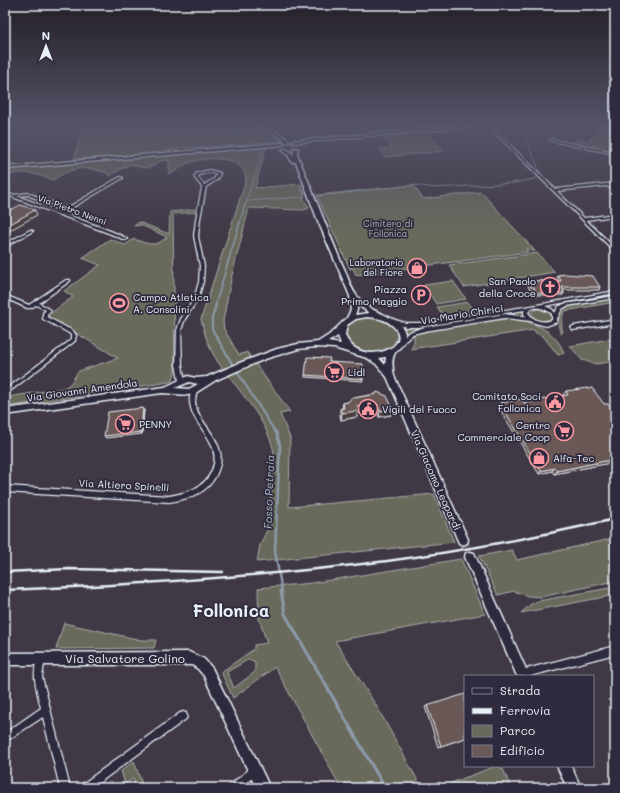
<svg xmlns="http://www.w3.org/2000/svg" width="620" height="793" viewBox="0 0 620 793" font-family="Mali,sans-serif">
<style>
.green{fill:#696a5c;stroke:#a8aeaa;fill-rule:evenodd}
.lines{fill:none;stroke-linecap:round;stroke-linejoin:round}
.stream-far4{stroke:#8c9cac;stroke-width:1}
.stream-far3{stroke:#8c9cac;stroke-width:1.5}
.stream-far2{stroke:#8c9cac;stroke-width:2}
.stream-far1{stroke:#8c9cac;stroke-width:2.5}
.stream{stroke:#8c9cac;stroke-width:3}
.secondary-tunnel{stroke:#5a5460;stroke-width:10;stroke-dasharray:10 5;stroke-linecap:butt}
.street-casing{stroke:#e8f1f8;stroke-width:2.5}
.secondary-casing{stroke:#e8f1f8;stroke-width:3}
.street{fill:#2f2a3d;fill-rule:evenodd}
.secondary{fill:#2f2a3d;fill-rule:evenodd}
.rail{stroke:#e8f1f8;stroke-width:2.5}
.wall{fill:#5b4d4b;stroke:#e8f1f8}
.shaded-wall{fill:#4a3e3d;stroke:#e8f1f8}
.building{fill:#6a5957;stroke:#e8f1f8}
.labels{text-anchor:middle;stroke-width:3.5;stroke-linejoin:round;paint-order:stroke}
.far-street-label{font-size:9px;fill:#e8f1f8;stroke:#2f2a3d}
.far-park-label{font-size:9px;fill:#afb4b2;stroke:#2f2a3d}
.far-poi-label{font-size:9px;fill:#e8f1f8;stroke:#2f2a3d;text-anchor:end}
.poi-label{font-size:10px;fill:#e8f1f8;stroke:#2f2a3d;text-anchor:start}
.street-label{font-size:10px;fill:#e8f1f8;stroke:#2f2a3d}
.water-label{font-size:11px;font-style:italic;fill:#aab9c5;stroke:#2f2a3d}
.near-street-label{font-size:12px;fill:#e8f1f8;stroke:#2f2a3d}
.near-district-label{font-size:17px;font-weight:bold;fill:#e8f1f8;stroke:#2f2a3d}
</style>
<rect width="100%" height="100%" fill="#413845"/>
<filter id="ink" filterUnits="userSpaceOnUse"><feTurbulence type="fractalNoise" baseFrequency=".025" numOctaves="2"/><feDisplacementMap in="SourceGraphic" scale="8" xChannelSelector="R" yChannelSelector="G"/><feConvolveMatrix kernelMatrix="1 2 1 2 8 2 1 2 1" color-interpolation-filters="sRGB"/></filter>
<g filter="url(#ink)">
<!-- green -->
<g class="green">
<path d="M83,125H257L281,138L283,141L198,148C187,147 174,148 164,152L74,159Z"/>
<polygon points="590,125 605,125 615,133 615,152 586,145 585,147 573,144 578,138 589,141 597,130"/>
<polygon points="428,133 444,151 385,157 380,149 392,148 384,137"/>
<path d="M266,147L255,188L301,184L302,186L300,187H302L303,189L301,190L304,191L305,194H303L305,197L303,198L309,208L304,210L249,208L231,279L223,321L224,329L239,355L247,352L290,412L280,414L290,438L289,507L434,494L454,542L257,562L260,545L268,528L274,453C269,424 245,399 229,376C214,361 205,339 201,319L246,180C246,154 204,157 188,163C181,166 176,172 169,174V160C156,160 159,164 150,167C144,169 136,166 130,164L109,176L107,173C85,166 73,166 53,180C37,174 22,169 5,177V170Z"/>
<polygon points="413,185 423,199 481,192 535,251 532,251 529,249 526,249 528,252 356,275 353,268 350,269 317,196"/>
<path d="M196,209V212L173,214L175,370L173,380L169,382L5,407V399L14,396L64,388C73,384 73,377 79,371L118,358L47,316L73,297L64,291L100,265L82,258L110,239L125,245L134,239C148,244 155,248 167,237L141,225L134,226L139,222L169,234L170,212Z"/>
<polygon points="537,253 555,272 464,287 449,265"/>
<polygon points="453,281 466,299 436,304 424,285"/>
<path d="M615,298V302L565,311C561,316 561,326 563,332L561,334C557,326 557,314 564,308Z"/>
<polygon points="468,302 476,313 445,318 437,307"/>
<polygon points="524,309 524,317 514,314 503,314 418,329 405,335 400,325 405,326"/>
<path d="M538,309L550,313L552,319C545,325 534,321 531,313L534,310Z"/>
<path d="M364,317C372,317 380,317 388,322C400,329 400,344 386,350C360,361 325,329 364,317Z"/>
<path d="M506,317C528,320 556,329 564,353L558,355L543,336L536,333L534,330L411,349L414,343V334L418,332Z"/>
<polygon points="615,338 615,361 596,364 582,360 570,346"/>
<polygon points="615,538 614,580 610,582 541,597 528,596 514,591 498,595 479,556 512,550 517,560"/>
<path d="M461,559L485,614L335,641L377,707L422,788H341L275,667L233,698L221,672L254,649V645L267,643L259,619L258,588L312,583ZM249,659L255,662V672L234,688L227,672Z"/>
<polygon points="615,587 615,595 521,613 531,604 538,601"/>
<polygon points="64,623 141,640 156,640 154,648 56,649"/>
<polygon points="134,761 143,787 136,788 133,779 125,784 121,771"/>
<polygon points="496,766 503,769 511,788 438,788"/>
</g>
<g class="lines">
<!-- stream-far4 -->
<g class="stream-far4">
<polyline points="220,125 259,143 262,147 261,156 245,206"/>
<polyline points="517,125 525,137 540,172"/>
<polyline points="259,143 444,125"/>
<polyline points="317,195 414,185 436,188 513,183 535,179 539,176"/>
<polyline points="248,201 302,197"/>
</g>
<!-- stream-far3 -->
<polyline class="stream-far3" points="215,306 245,205"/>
<!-- stream-far2 -->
<g class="stream-far2">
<polyline points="216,305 212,318 212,329 234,367"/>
<polyline points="236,370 276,433"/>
</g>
<!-- stream-far1 -->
<polyline class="stream-far1" points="276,432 280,445 275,551 282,592"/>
<!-- stream -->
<polyline class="stream" points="281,591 285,614 385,788"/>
<!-- secondary-tunnel -->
<polyline class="secondary-tunnel" points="463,540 470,557"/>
<defs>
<g id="street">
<polygon points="260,125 264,125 285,137 289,142 286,143 283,139"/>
<polygon points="487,125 490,125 555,189 615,183 615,185 611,185 615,189 615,192 607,186 557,191 584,218 615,214 615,216 586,220 615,248 615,251 614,251"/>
<polygon points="606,125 609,125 615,130 615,132"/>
<polygon points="550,139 615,152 615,154 551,141 550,141"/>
<path d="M210,170L220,173L218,179L206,187L200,219L198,236L204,266L203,282L198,299L185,319L181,330L182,365L185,381L182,383L179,381L176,365L177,330L181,319L194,299L199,282L200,266L194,236L196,219L202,187L194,177L197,173ZM210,172L216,174L215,178L204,185L198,177L199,175Z"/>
<path d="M120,177L123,178L63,213L113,232L126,238L127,239L125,240L111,234L60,215H58L57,214L5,194V192L13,195L28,193L67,208ZM27,195L64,209L60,212L17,196Z"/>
<polygon points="30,230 33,231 5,247 5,244"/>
<polygon points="66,280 70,280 70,281 39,303 51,310 47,314 47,317 73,331 76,335 75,341 5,395 5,390 71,340 71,335 69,333 43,319 43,313 46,310 36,305 31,308 27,308 5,298 5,295 29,305"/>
<path d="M615,291V293L545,306L552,309L555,313L558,307L564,304L615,296V298L567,306L562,309L557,319V322L546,326L535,323L530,321L505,318L425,331L413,334L403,343L401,344L399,342V341L409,332L425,327L505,314L526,317L524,314V311L525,310L419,327H406L390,322V321L392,319L406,323H419L531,306ZM534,308C541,307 547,310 552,314V320C543,323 536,322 529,314L528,312L530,310Z"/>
<polygon points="615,319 615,323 573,330 571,328 573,326"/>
<path d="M194,388L197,390C196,394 195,399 195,402C197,418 211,429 217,443C222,455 222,461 217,473C209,493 189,499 169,502L5,492V486L169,496C187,493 205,488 212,470C216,461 215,452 211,443C205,430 191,418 190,402C189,398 191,394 191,390Z"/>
<polygon points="615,646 615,654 530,676 519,676 518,674 519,671 522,670"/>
<path d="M41,655L44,656L45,659L42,677L70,788H60L43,717L5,742V733L41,708C37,690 31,675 38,656Z"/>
<polygon points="183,712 186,713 187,716 186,719 92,788 79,788 81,785 180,713"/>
<polygon points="254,766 257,768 259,771 257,774 240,788 228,788 230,785 251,768"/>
</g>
<g id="secondary">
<polygon points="467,125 487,125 293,143 291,142 293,141"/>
<polygon points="281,143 283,143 283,145 5,169 5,167"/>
<path d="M294,148L298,149L297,154C312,190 326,226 341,262C346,271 350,287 356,295C360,300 365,305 370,308C381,315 403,319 405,334C407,346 397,347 394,355C391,361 393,369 394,376L467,537L468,540L467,543L463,545L459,543L387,377L376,364L367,358L334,348L316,347L298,349L265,359L216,380L197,392L189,395L162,393L5,415V409L165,387L188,376L195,378L207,377L242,362L277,349L298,344L318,342L329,335L347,318L351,310L350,296L318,221L296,162H292L288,155L282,150L286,149L292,153L293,156ZM357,304L369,313L355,315L357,310ZM367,317C377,318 386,319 393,326C417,348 357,369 345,335L347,325L356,319ZM338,336L341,344L328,342ZM386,357L385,365L379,358ZM189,382L198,384L189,389L175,388Z"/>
<polygon points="470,552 474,553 529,676 517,676 465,557 466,553"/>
<polygon points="189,652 204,659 212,668 270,788 256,788 204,676 198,669 192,665 5,665 5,653"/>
<polygon points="557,766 571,766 581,788 567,788"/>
</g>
</defs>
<!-- street casing -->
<use href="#street" class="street-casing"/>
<!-- secondary casing -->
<use href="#secondary" class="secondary-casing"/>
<!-- street -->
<use href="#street" class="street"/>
<!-- secondary -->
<use href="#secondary" class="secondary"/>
<!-- rail -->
<g class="rail">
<polyline points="5,572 69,569 223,572"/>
<path d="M5,590C133,585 260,577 387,561C464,551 540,536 615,519"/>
</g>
</g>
<!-- wall -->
<g class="wall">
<polygon points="558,275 600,287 599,290 563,290 564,293 563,295 535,295 533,290 530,290 527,283 528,281 559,281 557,278"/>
<polygon points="330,362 363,379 363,381 305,377 305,375"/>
<polygon points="566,391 604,404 615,412 615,462 554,474 552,471 539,474 498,406 500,403 524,403 564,396 563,395"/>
<polygon points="376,394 391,415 379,417 376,410 357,413 357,417 341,420 340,415 340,409 342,408 343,403 348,402 354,398"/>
<polygon points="144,410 142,434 106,438 104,436"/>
<polygon points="427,706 465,738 438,747 425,707"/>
</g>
<!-- shaded-wall -->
<g class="shaded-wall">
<polygon points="35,210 37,215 5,233 5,227"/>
<polygon points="377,404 376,410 357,413 357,417 341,420 342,413 357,407"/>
<polygon points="143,408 144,410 142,434 141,432"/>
<polygon points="393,409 391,415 379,417 380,411"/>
<polygon points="615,459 615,462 554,474 557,471"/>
<polygon points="555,468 552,471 539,474 541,471"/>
</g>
<!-- building -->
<g class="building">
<polygon points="20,205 35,210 5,227 5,213"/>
<polygon points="565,274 593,276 600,287 562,287 564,293 536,293 534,287 531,287 528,281 561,281 558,275"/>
<polygon points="307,357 330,358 329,362 363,364 363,379 305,375"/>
<polygon points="587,388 588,389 592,388 604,404 608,404 614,412 615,412 615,459 557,471 555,468 541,471 500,403 521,399 524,403 550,398 568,395 566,391"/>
<polygon points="377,392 387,396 393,409 380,411 377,404 357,407 358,411 342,413 340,409 344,408 343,403 348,402 352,397 354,398 376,394"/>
<polygon points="143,408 141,432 104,436 108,412"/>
<polygon points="465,694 465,738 441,746 427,706"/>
</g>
</g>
<!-- sky -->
<linearGradient id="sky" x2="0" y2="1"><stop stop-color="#241f26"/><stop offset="0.53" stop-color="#545368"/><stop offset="1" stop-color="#545368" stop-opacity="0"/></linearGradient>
<rect width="620" height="236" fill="url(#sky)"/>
<!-- icons -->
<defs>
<symbol id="shop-ring" viewBox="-11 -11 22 22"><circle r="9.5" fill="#2f2a3d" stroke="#ff9aa2" stroke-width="1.5"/><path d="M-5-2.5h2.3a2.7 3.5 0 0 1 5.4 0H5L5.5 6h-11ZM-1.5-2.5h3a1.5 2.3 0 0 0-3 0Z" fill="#ff9aa2"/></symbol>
<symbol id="church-ring" viewBox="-11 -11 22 22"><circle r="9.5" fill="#2f2a3d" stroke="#ff9aa2" stroke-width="1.5"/><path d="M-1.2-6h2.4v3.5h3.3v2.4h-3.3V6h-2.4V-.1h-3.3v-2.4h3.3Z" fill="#ff9aa2"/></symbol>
<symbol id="parking-ring" viewBox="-11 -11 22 22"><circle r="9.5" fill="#2f2a3d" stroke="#ff9aa2" stroke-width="1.5"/><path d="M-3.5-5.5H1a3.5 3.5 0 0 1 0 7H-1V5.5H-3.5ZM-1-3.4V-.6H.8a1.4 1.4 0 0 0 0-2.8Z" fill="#ff9aa2"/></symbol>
<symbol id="stadium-ring" viewBox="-11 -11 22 22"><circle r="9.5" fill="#2f2a3d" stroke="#ff9aa2" stroke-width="1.5"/><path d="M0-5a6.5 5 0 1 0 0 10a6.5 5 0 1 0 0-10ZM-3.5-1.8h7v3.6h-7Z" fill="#ff9aa2"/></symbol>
<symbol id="supermarket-ring" viewBox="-11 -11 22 22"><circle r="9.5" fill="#2f2a3d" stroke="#ff9aa2" stroke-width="1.5"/><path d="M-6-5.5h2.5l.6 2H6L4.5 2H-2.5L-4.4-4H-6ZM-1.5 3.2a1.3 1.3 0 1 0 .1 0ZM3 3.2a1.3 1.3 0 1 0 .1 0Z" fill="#ff9aa2"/></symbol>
<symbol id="civic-ring" viewBox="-11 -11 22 22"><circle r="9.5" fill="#2f2a3d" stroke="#ff9aa2" stroke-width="1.5"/><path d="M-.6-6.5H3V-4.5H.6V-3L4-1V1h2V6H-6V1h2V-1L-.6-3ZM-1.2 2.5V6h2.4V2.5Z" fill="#ff9aa2"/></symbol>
</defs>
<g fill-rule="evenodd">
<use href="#shop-ring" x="406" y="257" width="22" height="22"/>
<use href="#church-ring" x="539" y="276" width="22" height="22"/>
<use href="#parking-ring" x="410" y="284" width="22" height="22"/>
<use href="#stadium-ring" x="108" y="292" width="22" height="22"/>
<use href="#supermarket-ring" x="323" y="361" width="22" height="22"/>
<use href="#civic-ring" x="544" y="391" width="22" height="22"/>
<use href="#civic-ring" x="357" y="398" width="22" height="22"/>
<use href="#supermarket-ring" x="114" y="413" width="22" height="22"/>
<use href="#supermarket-ring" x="553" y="420" width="22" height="22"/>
<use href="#shop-ring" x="528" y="447" width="22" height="22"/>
</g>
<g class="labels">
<!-- far-street labels -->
<g class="far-street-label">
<text transform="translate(72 210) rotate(20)" y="3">Via Pietro Nenni</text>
</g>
<!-- far-park labels -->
<g class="far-park-label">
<text x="388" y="227">Cimitero di<tspan x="388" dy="10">Follonica</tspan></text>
</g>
<!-- far-poi labels -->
<g class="far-poi-label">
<text x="403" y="266">Laboratorio<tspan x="403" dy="10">del Fiore</tspan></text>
</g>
<!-- poi labels -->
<g class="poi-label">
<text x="536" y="285" text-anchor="end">San Paolo<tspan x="536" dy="12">della Croce</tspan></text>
<text x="407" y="293" text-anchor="end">Piazza<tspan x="407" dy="12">Primo Maggio</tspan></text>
<text x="133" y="301">Campo Atletica<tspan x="133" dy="12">A. Consolini</tspan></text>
<text x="348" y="376">Lidl</text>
<text x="541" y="400" text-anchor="end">Comitato Soci<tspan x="541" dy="12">Follonica</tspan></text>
<text x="382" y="413">Vigili del Fuoco</text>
<text x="139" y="428">PENNY</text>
<text x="550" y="429" text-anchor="end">Centro<tspan x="550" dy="12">Commerciale Coop</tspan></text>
<text x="553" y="462">Alfa-Tec</text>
</g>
<!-- street labels -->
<g class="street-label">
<text transform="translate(462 314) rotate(-9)" y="4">Via Mario Chirici</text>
<text transform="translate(82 390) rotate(-8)" y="4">Via Giovanni Amendola</text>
<text transform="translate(436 480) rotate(66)" y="4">Via Giacomo Leopardi</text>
<text transform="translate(124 485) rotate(3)" y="4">Via Altiero Spinelli</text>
</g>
<!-- water labels -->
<g class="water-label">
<text transform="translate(269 492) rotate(-88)" y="4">Fosso Petraia</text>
</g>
<!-- near-street labels -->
<g class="near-street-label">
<text x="125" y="663">Via Salvatore Golino</text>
</g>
<!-- near-district labels -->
<g class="near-district-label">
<text x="231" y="617">Follonica</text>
</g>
</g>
<!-- margin -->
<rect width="620" height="793" fill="none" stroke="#2f2a3d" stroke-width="20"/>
<rect x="10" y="10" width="600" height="773" fill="none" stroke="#e8f1f8" stroke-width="1.5" filter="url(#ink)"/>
<!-- legend -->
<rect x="464" y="675" width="130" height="92" fill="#2f2a3d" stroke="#797a88"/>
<rect x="472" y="688" width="20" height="6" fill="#2f2a3d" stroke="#797a88"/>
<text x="500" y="695" font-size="12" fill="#e8f1f8">Strada</text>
<rect x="472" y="708" width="20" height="6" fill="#e8f1f8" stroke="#797a88"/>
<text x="500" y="715" font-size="12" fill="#e8f1f8">Ferrovia</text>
<rect x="472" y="725" width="20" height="12" fill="#696a5c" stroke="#797a88"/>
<text x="500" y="735" font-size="12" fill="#e8f1f8">Parco</text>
<rect x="472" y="745" width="20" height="12" fill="#6a5957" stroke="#797a88"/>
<text x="500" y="755" font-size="12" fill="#e8f1f8">Edificio</text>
<!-- north arrow -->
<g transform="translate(46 46)" stroke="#2f2a3d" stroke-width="3" paint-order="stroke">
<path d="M0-3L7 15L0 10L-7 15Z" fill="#e8f1f8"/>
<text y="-6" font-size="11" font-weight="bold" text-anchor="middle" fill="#e8f1f8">N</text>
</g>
</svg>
